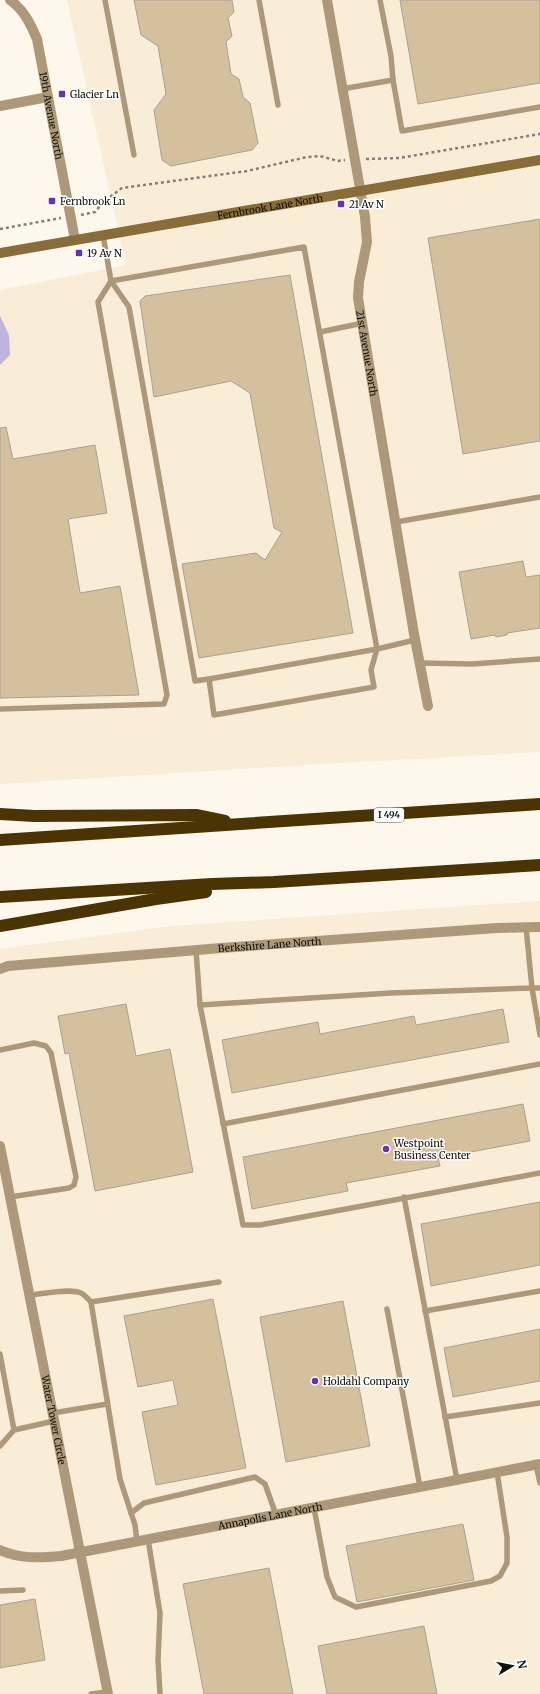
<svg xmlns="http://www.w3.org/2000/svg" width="540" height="1694" viewBox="0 0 540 1694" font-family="Merriweather,serif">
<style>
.built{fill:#f9edd8}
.water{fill:#bfb4d9}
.building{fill:#d5c09d;stroke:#a9a194}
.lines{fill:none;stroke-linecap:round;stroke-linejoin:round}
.path{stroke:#837e76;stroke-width:2.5;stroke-dasharray:3 3;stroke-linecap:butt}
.lane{stroke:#ad9979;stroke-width:5.5}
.street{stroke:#ad9979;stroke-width:10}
.secondary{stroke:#886c39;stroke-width:10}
.highway{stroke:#4b3404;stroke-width:12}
.poi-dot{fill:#6735ad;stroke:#fff;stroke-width:1.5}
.labels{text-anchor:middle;stroke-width:3;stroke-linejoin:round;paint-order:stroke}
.shield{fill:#fff;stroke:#595754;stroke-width:1}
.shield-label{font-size:9px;font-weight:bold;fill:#120f0a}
.poi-label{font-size:10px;fill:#120f0a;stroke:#fff;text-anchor:start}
.street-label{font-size:10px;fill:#120f0a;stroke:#fff}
</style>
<rect width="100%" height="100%" fill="#fef7ec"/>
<!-- built -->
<g class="built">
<polygon points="67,0 540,0 540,752 322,764 0,784 0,290 126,265"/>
<polygon points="540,901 540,1694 0,1694 0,949 170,926"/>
</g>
<!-- water -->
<polygon class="water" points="0,316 9,335 10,355 0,365"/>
<!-- building -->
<g class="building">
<polygon points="134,0 232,0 234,12 228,18 232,36 226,42 231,74 239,79 243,97 250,103 258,143 252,150 171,166 162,160 154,110 166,94 158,46 141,35"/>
<polygon points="400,0 540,0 540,83 418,104"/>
<polygon points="540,219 540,441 463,454 428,238"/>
<polygon points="290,275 353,633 199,658 182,564 256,553 265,560 282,532 274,528 250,393 231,381 154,397 140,301 145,296"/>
<polygon points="6,427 13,459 95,445 107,513 68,519 80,593 120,586 139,695 0,698 0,428"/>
<polygon points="523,561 526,577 540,575 540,628 507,633 507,635 496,637 495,635 471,639 459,572"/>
<polygon points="126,1004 136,1056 170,1049 193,1172 95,1191 69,1053 65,1054 58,1016"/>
<polygon points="503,1009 509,1042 232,1093 222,1040 318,1022 320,1034 414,1016 416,1025"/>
<polygon points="523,1104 530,1141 438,1158 440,1166 346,1183 348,1191 252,1209 243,1157"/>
<polygon points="540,1202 540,1265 431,1286 421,1224"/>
<polygon points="213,1299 246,1468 156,1485 142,1412 178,1405 173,1380 138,1387 124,1316"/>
<polygon points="343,1301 370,1446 286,1462 260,1317"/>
<polygon points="540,1329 540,1381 453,1397 444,1348"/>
<polygon points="463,1524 474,1580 357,1602 346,1546"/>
<polygon points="269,1568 293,1694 204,1694 183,1584"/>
<polygon points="35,1599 45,1660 0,1668 0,1605"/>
<polygon points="424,1626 437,1694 327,1694 318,1646"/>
</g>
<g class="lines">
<!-- path -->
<g class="path">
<polyline points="366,159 399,158 540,134"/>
<polyline points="81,215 95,212 103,202 122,188 247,171 307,157 320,156 338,161 345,160"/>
<polyline points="0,229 61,218"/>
</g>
<!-- lane -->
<g class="lane">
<polyline points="105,0 134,155"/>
<polyline points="259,0 278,105"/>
<polyline points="380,0 391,56 393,80"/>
<polyline points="342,89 393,80 402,131 540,107"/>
<polygon points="304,247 377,649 371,670 374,687 214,715 209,679 195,681 129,307 111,281"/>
<polyline points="320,332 363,323"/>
<polyline points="396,522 540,497"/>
<polyline points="420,663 472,664 540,659"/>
<polyline points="209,679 377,649 415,640"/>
<polyline points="0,709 164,704 167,695 98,302 111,281 103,235"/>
<polyline points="196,950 200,1005 391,993 532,988 526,927"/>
<polyline points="540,988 532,988 540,1035"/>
<polyline points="200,1005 243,1225 260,1225 540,1173"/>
<polyline points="0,1050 34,1043 46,1046 51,1053 76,1177 74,1185 69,1188 10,1197"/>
<polyline points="223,1124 540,1064"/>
<polyline points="404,1197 457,1480"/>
<path d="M30,1295C43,1294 69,1288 81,1293C85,1295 88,1299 91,1302L120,1479L135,1525L137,1541"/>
<polyline points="91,1302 219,1282"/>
<polyline points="387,1309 420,1487"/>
<polyline points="425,1311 540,1291"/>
<polyline points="0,1354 14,1430 0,1446"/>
<polyline points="53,1413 107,1404"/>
<polyline points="445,1417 540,1403"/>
<polyline points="14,1430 54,1421"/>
<polyline points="536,1465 540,1483"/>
<polyline points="314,1508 327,1577 335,1597 356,1607 491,1581 500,1576 507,1563 507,1537 497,1472"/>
<polyline points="131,1513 144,1503 255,1477 265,1484 276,1515"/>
<polyline points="148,1539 160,1613 158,1660 160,1694"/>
<polyline points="0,1591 23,1590"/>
<polyline points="91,1694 107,1692"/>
</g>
<!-- street -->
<g class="street">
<path id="s1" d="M10,0C24,10 30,23 37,39L75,240"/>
<path id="s2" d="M327,0L365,217L367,242L359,282L358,298L414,634L428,706"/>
<polyline points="0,106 48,97"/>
<path id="s3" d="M0,969L8,966L221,948L497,928L540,927"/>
<path id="s4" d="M0,1146L108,1694"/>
<path id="s5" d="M0,1550C20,1559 40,1558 61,1556L540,1464"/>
</g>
<!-- secondary -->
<path class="secondary" id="s6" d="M0,253L540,160"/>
<!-- highway -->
<g class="highway">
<polyline points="0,814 34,816 196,815 225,821"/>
<polyline points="0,840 540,804"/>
<polyline points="0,897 212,884 274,882 540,865"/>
<polyline points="0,926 156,899 206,892"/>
</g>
</g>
<!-- markers -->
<g class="poi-dot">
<rect x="58" y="90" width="8" height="8" rx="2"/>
<rect x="48" y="197" width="8" height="8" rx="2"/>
<rect x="337" y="200" width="8" height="8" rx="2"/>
<rect x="75" y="249" width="8" height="8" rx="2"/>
<circle cx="386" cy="1149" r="4"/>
<circle cx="315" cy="1381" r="4"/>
</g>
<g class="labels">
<!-- shield labels -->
<rect class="shield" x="374" y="808" width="30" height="14" rx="3"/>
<g class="shield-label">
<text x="389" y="818">I 494</text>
</g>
<!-- poi labels -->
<g class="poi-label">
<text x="70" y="98">Glacier Ln</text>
<text x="60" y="205">Fernbrook Ln</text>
<text x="349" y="208">21 Av N</text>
<text x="87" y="257">19 Av N</text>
<text x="394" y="1147">Westpoint<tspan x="394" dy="12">Business Center</tspan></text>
<text x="323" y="1385">Holdahl Company</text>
</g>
<!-- street labels -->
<g class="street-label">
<text dy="4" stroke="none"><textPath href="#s1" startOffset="126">19th Avenue North</textPath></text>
<text dy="4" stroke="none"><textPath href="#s6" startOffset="274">Fernbrook Lane North</textPath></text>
<text dy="4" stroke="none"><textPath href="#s2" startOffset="358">21st Avenue North</textPath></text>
<text dy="4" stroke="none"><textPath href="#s3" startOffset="271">Berkshire Lane North</textPath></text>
<text dy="4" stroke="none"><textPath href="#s4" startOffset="279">Water Tower Circle</textPath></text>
<text dy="4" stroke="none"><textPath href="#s5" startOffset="275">Annapolis Lane North</textPath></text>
</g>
</g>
<!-- north arrow -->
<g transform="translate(512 1666) rotate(80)" stroke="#ffffff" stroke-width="3" paint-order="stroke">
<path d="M0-3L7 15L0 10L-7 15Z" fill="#120f0a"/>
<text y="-6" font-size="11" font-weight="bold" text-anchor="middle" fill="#120f0a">N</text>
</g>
</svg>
